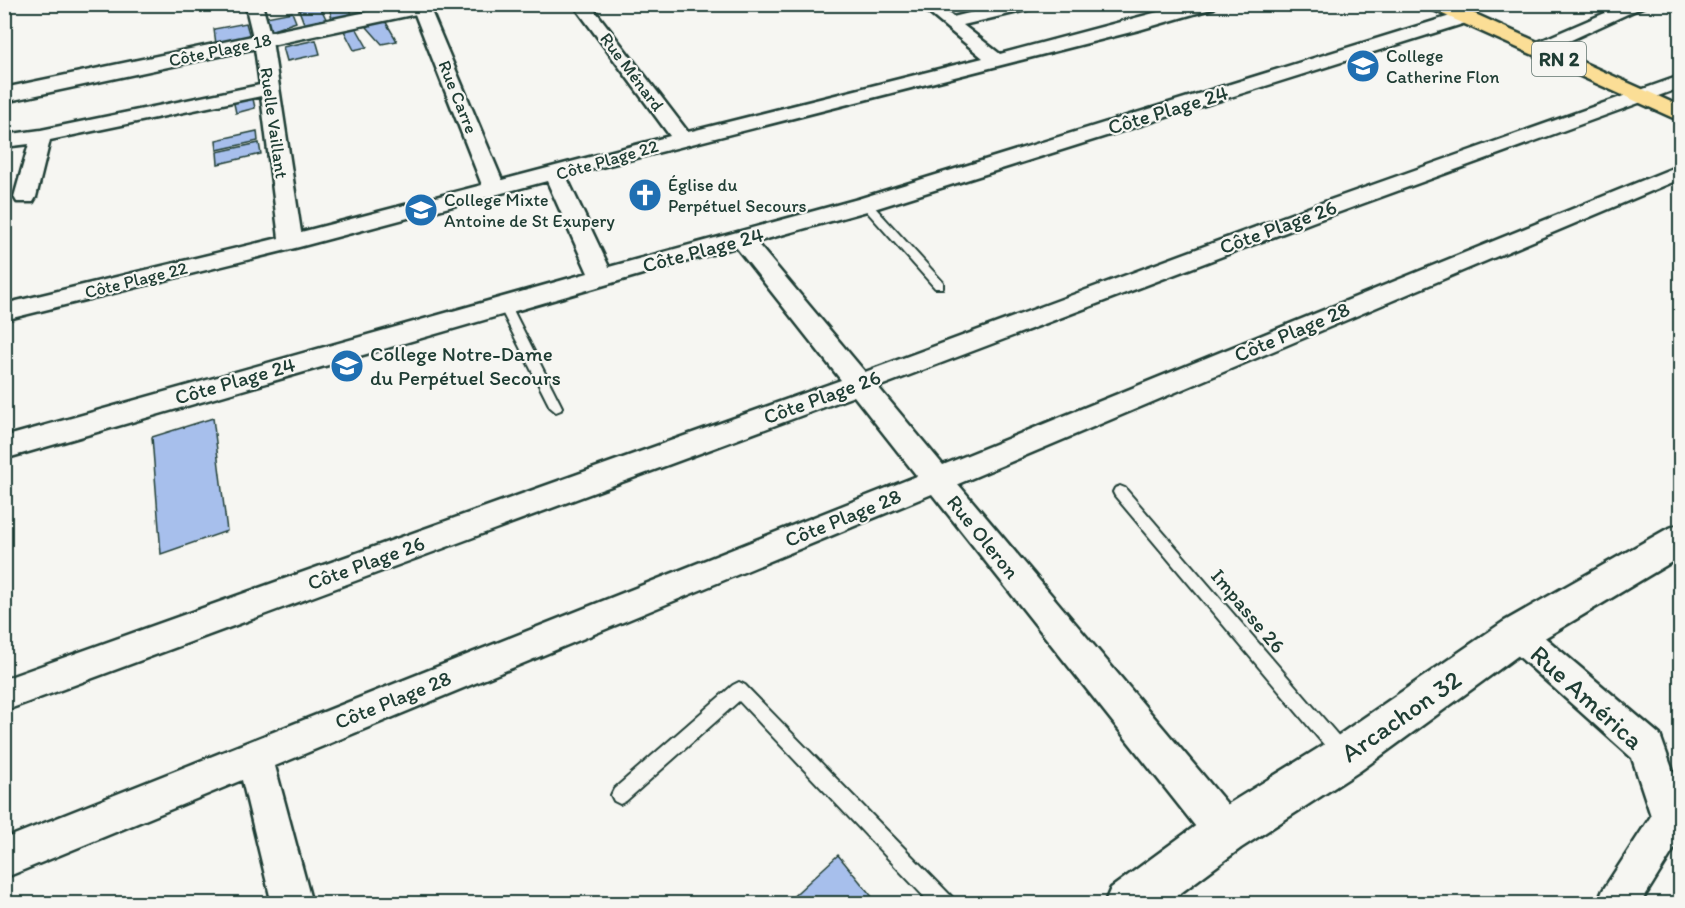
<svg xmlns="http://www.w3.org/2000/svg" width="1685" height="908" viewBox="0 0 1685 908" font-family="Itim,sans-serif">
<style>
.building{fill:#a7bfec;stroke:#1f3d34;stroke-width:1.5}
.lines{fill:none;stroke-linecap:round;stroke-linejoin:round}
.service-casing{stroke:#1f3d34;stroke-width:4}
.minor-casing{stroke:#1f3d34;stroke-width:5}
.tertiary-casing{stroke:#1f3d34;stroke-width:5}
.primary-casing{stroke:#1f3d34;stroke-width:5}
.service{fill:#f6f6f2;fill-rule:evenodd}
.minor{fill:#f6f6f2;fill-rule:evenodd}
.tertiary{fill:#f6f6f2;fill-rule:evenodd}
.primary{fill:#fbde96;fill-rule:evenodd}
.labels{text-anchor:middle;stroke-width:4.5;stroke-linejoin:round;paint-order:stroke}
.far-street-label{font-size:18px;fill:#1f3d34;stroke:#f6f6f2}
.far-poi-label{font-size:18px;fill:#1f3d34;stroke:#f6f6f2;text-anchor:start}
.shield{fill:#f6f6f2;stroke:#60746d;stroke-width:1.5}
.shield-label{font-size:20px;font-weight:bold;fill:#1f3d34}
.street-label{font-size:21px;fill:#1f3d34;stroke:#f6f6f2}
.poi-label{font-size:21px;fill:#1f3d34;stroke:#f6f6f2;text-anchor:start}
.near-street-label{font-size:26px;fill:#1f3d34;stroke:#f6f6f2}
</style>
<rect width="100%" height="100%" fill="#f6f6f2"/>
<filter id="ink" filterUnits="userSpaceOnUse"><feTurbulence type="fractalNoise" baseFrequency=".0167" numOctaves="2"/><feDisplacementMap in="SourceGraphic" scale="12" xChannelSelector="R" yChannelSelector="G"/><feConvolveMatrix kernelMatrix="1 2 1 2 8 2 1 2 1" color-interpolation-filters="sRGB"/></filter>
<g filter="url(#ink)">
<!-- building -->
<g class="building">
<polygon points="349,4 352,15 332,19 329,6"/>
<polygon points="320,6 327,21 305,26 299,10"/>
<polygon points="292,12 296,22 267,32 261,18"/>
<polygon points="384,19 397,41 382,44 367,27"/>
<polygon points="246,23 250,37 216,44 214,29"/>
<polygon points="354,24 367,47 354,50 342,27"/>
<polygon points="316,40 320,54 287,61 283,47"/>
<polygon points="252,94 255,108 236,113 233,99"/>
<polygon points="257,131 258,141 217,150 216,140"/>
<polygon points="259,143 261,154 218,164 217,152"/>
<polygon points="213,418 227,531 161,554 152,437"/>
<polygon points="838,855 878,904 785,904"/>
</g>
<g class="lines">
<defs>
<g id="service">
<polygon points="866,201 870,202 943,282 943,288 935,288 862,206 861,204"/>
<polygon points="504,300 510,304 562,407 561,410 556,412 550,407 498,304"/>
<polygon points="1120,486 1125,488 1348,747 1351,753 1348,759 1342,761 1336,759 1115,496 1113,492 1115,488"/>
<polygon points="739,682 745,685 952,897 954,904 931,904 739,701 626,801 620,804 614,801 611,795 614,789 733,685"/>
</g>
<g id="minor">
<polygon points="245,4 262,4 272,41 301,232 482,185 411,4 428,4 502,180 670,136 573,4 590,4 688,132 983,58 918,4 937,4 953,17 1006,4 1037,4 1035,8 963,25 1000,54 1188,4 1216,4 1214,8 1139,30 566,176 609,267 858,199 1460,13 1472,13 1475,17 1472,21 874,209 756,242 865,372 1299,211 1680,76 1680,88 1315,221 878,387 943,465 1673,168 1680,166 1680,179 958,484 1239,818 1244,832 1239,846 1225,851 1211,846 932,494 275,766 312,904 272,904 242,780 4,878 4,839 917,476 854,396 4,711 4,679 841,380 736,247 4,459 4,437 588,273 547,181 299,247 4,320 4,304 279,238 261,96 50,140 36,197 33,202 17,202 14,197 29,144 4,147 4,135 41,130 260,85 254,41"/>
<polygon points="1626,4 1649,4 1543,53 1531,53 1528,49 1531,45"/>
<polygon points="1517,619 1529,624 1660,735 1680,791 1680,847 1676,846 1640,904 1597,904 1603,890 1651,816 1632,758 1505,644 1500,634 1505,624"/>
</g>
<g id="tertiary">
<polygon points="405,4 444,4 435,10 4,102 4,88"/>
<polygon points="1680,524 1680,557 1531,646 1360,771 1241,848 1166,904 1104,904 1111,888 1209,816 1330,741 1503,622 1667,529"/>
</g>
<polygon id="primary" points="1427,4 1453,4 1680,106 1680,121 1429,8"/>
</defs>
<!-- service casing -->
<use href="#service" class="service-casing"/>
<!-- minor casing -->
<use href="#minor" class="minor-casing"/>
<!-- tertiary casing -->
<use href="#tertiary" class="tertiary-casing"/>
<!-- primary casing -->
<use href="#primary" class="primary-casing"/>
<!-- service -->
<use href="#service" class="service"/>
<!-- minor -->
<use href="#minor" class="minor"/>
<!-- tertiary -->
<use href="#tertiary" class="tertiary"/>
<!-- primary -->
<use href="#primary" class="primary"/>
</g>
</g>
<!-- icons -->
<defs>
<symbol id="school-disc" viewBox="-11 -11 22 22"><circle r="9.5" fill="#1f6fb2" stroke="#f6f6f2"/><path d="M0-5L7-2L0 1L-7-2ZM-4 1L0 2.5L4 1V4Q0 6-4 4Z" fill="#fff"/></symbol>
<symbol id="church-disc" viewBox="-11 -11 22 22"><circle r="9.5" fill="#1f6fb2" stroke="#f6f6f2"/><path d="M-1.2-6h2.4v3.5h3.3v2.4h-3.3V6h-2.4V-.1h-3.3v-2.4h3.3Z" fill="#fff"/></symbol>
</defs>
<g fill-rule="evenodd">
<use href="#school-disc" x="1344" y="47" width="38" height="38"/>
<use href="#church-disc" x="626" y="176" width="38" height="38"/>
<use href="#school-disc" x="402" y="191" width="38" height="38"/>
<use href="#school-disc" x="328" y="347" width="38" height="38"/>
</g>
<g class="labels">
<!-- far-street labels -->
<g class="far-street-label">
<text transform="translate(220 50) rotate(-12)" y="6">Côte Plage 18</text>
<text transform="translate(632 72) rotate(53)" y="6">Rue Ménard</text>
<text transform="translate(458 97) rotate(68)" y="6">Rue Carre</text>
<text transform="translate(274 123) rotate(82)" y="6">Ruelle Vaillant</text>
<text transform="translate(607 160) rotate(-16)" y="6">Côte Plage 22</text>
<text transform="translate(136 280) rotate(-14)" y="6">Côte Plage 22</text>
</g>
<!-- far-poi labels -->
<g class="far-poi-label">
<text x="1386" y="62">College<tspan x="1386" dy="21">Catherine Flon</tspan></text>
<text x="668" y="191">Église du<tspan x="668" dy="21">Perpétuel Secours</tspan></text>
<text x="444" y="206">College Mixte<tspan x="444" dy="21">Antoine de St Exupery</tspan></text>
</g>
<!-- shield labels -->
<rect class="shield" x="1532" y="42" width="54" height="34" rx="4.5"/>
<g class="shield-label">
<text x="1559" y="66">RN 2</text>
</g>
<!-- street labels -->
<g class="street-label">
<text transform="translate(1168 110) rotate(-17)" y="7">Côte Plage 24</text>
<text transform="translate(1278 227) rotate(-20)" y="7">Côte Plage 26</text>
<text transform="translate(703 250) rotate(-15)" y="7">Côte Plage 24</text>
<text transform="translate(1292 332) rotate(-23)" y="7">Côte Plage 28</text>
<text transform="translate(235 381) rotate(-16)" y="7">Côte Plage 24</text>
<text transform="translate(822 397) rotate(-20)" y="7">Côte Plage 26</text>
<text transform="translate(843 518) rotate(-22)" y="7">Côte Plage 28</text>
<text transform="translate(983 537) rotate(51)" y="7">Rue Oleron</text>
<text transform="translate(366 563) rotate(-20)" y="7">Côte Plage 26</text>
<text transform="translate(1248 611) rotate(50)" y="7">Impasse 26</text>
<text transform="translate(393 700) rotate(-22)" y="7">Côte Plage 28</text>
</g>
<!-- poi labels -->
<g class="poi-label">
<text x="370" y="361">College Notre-Dame<tspan x="370" dy="24">du Perpétuel Secours</tspan></text>
</g>
<!-- near-street labels -->
<g class="near-street-label">
<text transform="translate(1587 697) rotate(42)" y="9">Rue América</text>
<text transform="translate(1401 716) rotate(-35)" y="9">Arcachon 32</text>
</g>
</g>
<!-- margin -->
<rect width="1685" height="908" fill="none" stroke="#f6f6f2" stroke-width="24"/>
<rect x="12" y="12" width="1661" height="884" fill="none" stroke="#1f3d34" stroke-width="2" filter="url(#ink)"/>
</svg>
